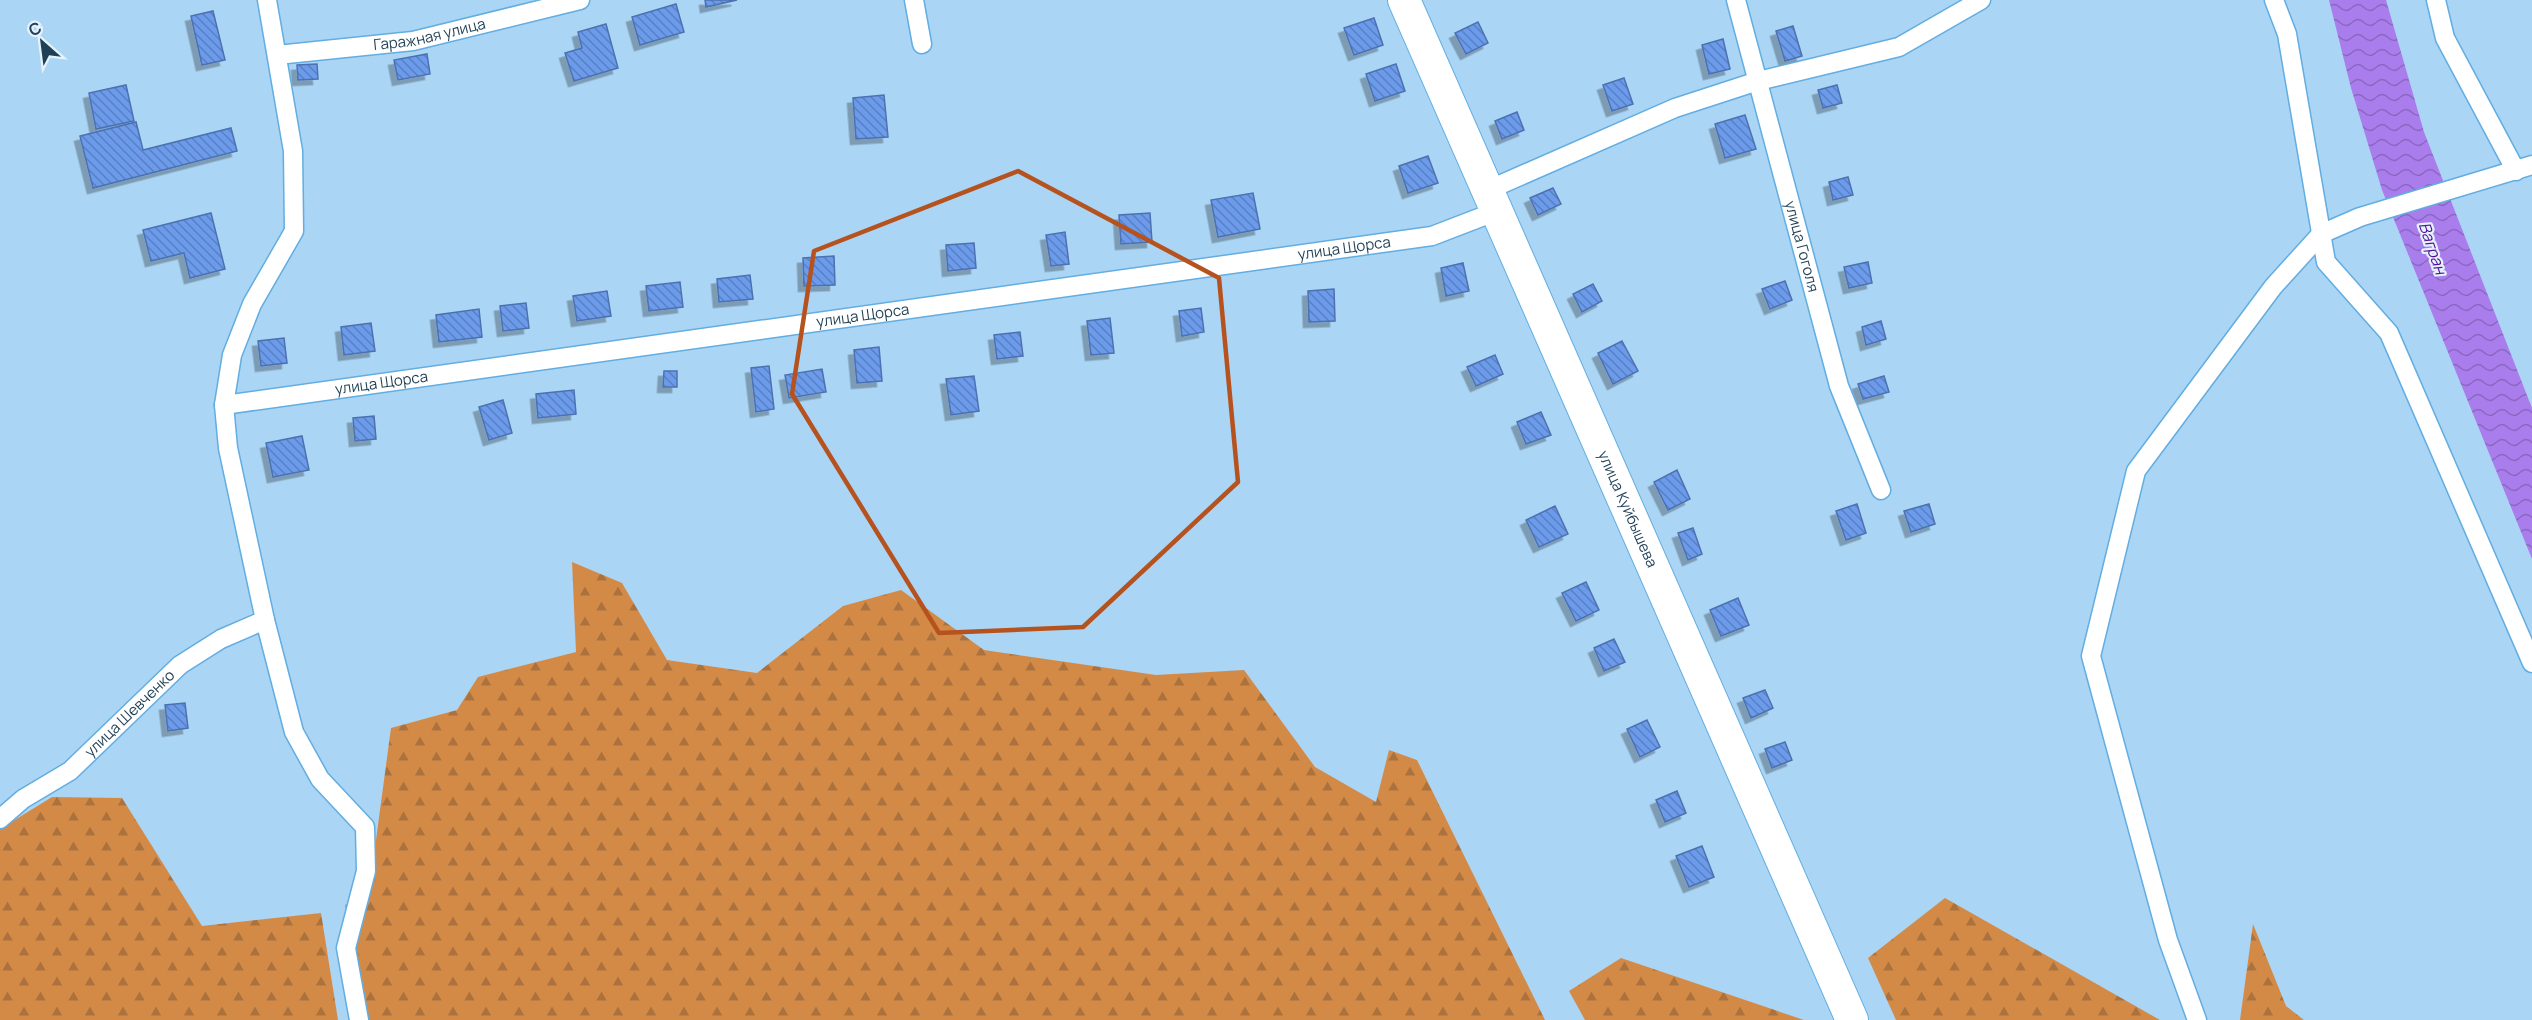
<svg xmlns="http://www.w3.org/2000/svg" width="2532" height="1020" viewBox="0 0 2532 1020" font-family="Manrope,sans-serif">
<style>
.forest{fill:url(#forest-firs)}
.water{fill:url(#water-waves)}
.building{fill:url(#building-back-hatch);stroke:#4c71b0;stroke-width:1.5;filter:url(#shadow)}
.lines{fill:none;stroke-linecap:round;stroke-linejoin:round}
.minor-casing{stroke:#62ade1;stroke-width:21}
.trunk-casing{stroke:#62ade1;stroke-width:34}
.minor{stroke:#fff;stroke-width:18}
.trunk{stroke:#fff;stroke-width:32}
.marked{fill:none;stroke:#b6521e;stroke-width:4.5;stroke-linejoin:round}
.labels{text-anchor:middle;stroke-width:4.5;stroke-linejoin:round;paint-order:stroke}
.street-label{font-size:15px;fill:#1f3f55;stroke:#e4f2fd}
.water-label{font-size:16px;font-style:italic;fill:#570e97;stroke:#e4f2fd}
</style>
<defs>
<pattern id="forest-firs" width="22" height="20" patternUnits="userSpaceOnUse" patternTransform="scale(1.5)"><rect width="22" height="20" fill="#d48a47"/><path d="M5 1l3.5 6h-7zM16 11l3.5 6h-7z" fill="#ab723e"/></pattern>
<pattern id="water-waves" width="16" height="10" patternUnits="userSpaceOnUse" patternTransform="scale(1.5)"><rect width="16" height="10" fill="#aa7dec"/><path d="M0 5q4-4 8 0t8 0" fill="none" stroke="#8a68c2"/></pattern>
<pattern id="building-back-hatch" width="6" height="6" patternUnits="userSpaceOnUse" patternTransform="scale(1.5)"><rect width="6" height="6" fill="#6c9bec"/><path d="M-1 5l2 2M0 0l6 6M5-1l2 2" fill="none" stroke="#5880c2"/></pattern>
<filter id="shadow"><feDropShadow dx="-5.5" dy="5.5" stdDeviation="0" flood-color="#0004"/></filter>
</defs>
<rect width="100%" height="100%" fill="#aad5f5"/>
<!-- forest -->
<g class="forest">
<polygon points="572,562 622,583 667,660 757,673 843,606 901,590 984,650 1156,675 1244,670 1315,767 1376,802 1389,750 1417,760 1545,1020 367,1020 345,905 369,892 391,728 457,710 478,677 576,652"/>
<polygon points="52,797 122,798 202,926 321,913 338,1020 0,1020 0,829"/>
<polygon points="1945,898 2160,1020 1896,1020 1868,958"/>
<polygon points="2253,924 2286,1006 2304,1020 2240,1020"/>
<polygon points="1621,958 1804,1020 1585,1020 1569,991"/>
</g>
<!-- water -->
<polygon class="water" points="2329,0 2386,0 2424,132 2532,408 2532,559 2382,190 2351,88"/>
<!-- building -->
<g class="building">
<polygon points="705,0 737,0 706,7"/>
<polygon points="676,4 684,32 640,45 632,17"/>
<polygon points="213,11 225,60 202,65 191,16"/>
<polygon points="1374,18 1383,45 1354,55 1344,28"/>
<polygon points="1478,22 1488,43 1466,54 1455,33"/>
<polygon points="606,24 618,68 574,81 565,53 582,48 578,32"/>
<polygon points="1793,26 1802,56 1785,61 1776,31"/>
<polygon points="1723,39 1730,69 1709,74 1702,45"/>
<polygon points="427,54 430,74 398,80 394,60"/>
<polygon points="317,64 318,79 298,80 297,65"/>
<polygon points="1396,64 1405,91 1375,101 1366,74"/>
<polygon points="1624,78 1633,104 1612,111 1603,85"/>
<polygon points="126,85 134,121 96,129 89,93"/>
<polygon points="1837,85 1842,103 1823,108 1818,90"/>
<polygon points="884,95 888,137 856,139 853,98"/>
<polygon points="1517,112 1524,130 1502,139 1495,121"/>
<polygon points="1745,115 1756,149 1725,158 1715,124"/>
<polygon points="136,122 143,150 231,128 237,151 93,188 80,136"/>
<polygon points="1428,156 1438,183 1408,193 1399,166"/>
<polygon points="1848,177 1853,195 1833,200 1829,182"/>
<polygon points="1553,188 1561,204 1538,215 1530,198"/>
<polygon points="1253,193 1260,229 1218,237 1211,200"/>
<polygon points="211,213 225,269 190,278 184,253 151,261 143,230"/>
<polygon points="1150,213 1152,242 1121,244 1119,215"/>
<polygon points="1065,232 1069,264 1051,266 1046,235"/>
<polygon points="974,243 976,268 948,271 946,245"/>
<polygon points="834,256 835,285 804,286 803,258"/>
<polygon points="1868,262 1872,283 1849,288 1844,267"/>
<polygon points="1463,263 1469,291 1446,296 1441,268"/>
<polygon points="750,275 753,299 719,302 717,279"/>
<polygon points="1785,281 1792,300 1770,309 1762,289"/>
<polygon points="680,282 683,307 649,311 646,286"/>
<polygon points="1593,284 1602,301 1582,312 1573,294"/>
<polygon points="1334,289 1335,321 1309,322 1308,291"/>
<polygon points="607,291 611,316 577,321 573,296"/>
<polygon points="526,303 529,328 503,331 500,306"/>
<polygon points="1201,308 1204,332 1182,336 1179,311"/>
<polygon points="479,309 482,337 439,342 436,315"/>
<polygon points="1110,318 1114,353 1091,355 1087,321"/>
<polygon points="1881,321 1886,339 1866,345 1862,327"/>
<polygon points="371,323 375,351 344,355 341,327"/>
<polygon points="1020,332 1023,356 997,359 994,335"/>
<polygon points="284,338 287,363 261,366 258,341"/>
<polygon points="1622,341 1638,371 1613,384 1598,353"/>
<polygon points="879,347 882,381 857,383 854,350"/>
<polygon points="1495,355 1503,374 1476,386 1467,367"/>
<polygon points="769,366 774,409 756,412 751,368"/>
<polygon points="822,369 826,392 789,398 785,375"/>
<polygon points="664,371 677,371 677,387 663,387"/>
<polygon points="974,376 979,411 951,415 946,379"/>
<polygon points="1884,376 1889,392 1863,399 1858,384"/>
<polygon points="574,390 576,414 538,418 536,394"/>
<polygon points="503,400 512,433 489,440 479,407"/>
<polygon points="1541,412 1551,435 1526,444 1517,422"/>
<polygon points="374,416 376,439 355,441 353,418"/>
<polygon points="302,436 309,470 273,477 266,443"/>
<polygon points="1677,470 1690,499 1668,510 1654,482"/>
<polygon points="1857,504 1866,533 1846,540 1836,511"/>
<polygon points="1929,504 1935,524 1911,532 1904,511"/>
<polygon points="1555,506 1568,534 1539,547 1526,520"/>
<polygon points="1693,528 1702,554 1688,560 1678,533"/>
<polygon points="1586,582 1599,610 1576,621 1562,593"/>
<polygon points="1738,598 1749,625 1721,636 1710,610"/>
<polygon points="1614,639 1625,662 1604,671 1594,648"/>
<polygon points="1765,690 1773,708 1751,718 1743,698"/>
<polygon points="185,703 188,728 168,731 165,705"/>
<polygon points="1647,720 1660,747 1640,757 1627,729"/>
<polygon points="1785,742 1792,760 1772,768 1765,749"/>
<polygon points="1677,791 1686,813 1665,822 1656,800"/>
<polygon points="1702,846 1714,877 1689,887 1676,856"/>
</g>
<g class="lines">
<defs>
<g id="minor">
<polyline points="267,0 293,151 294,231 252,304 232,355 224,405 228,448 265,620 294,732 320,779 365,827 366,871 346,948 359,1020"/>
<polyline points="914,0 922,44"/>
<path id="s1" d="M1736,0L1839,386L1881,490"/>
<polyline points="2274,0 2287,34 2326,262 2389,333 2532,663"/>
<polyline points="2436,0 2445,38 2516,171"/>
<path id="s2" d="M277,55L413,41L580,0"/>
<polyline points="1488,190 1675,108 1758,81 1899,47 1981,0"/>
<path id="s3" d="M224,405L1432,236L1497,211"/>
<path id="s4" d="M0,819L23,799L70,771L180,665L221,639L265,620"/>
<polyline points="2197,1020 2168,940 2091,656 2136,471 2273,287 2321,234 2360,217 2532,165"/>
</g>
<g id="trunk">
<path id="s5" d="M1404,0L1852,1020"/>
</g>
</defs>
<!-- minor casing -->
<use href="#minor" class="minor-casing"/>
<!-- trunk casing -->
<use href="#trunk" class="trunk-casing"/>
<!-- minor -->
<use href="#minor" class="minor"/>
<!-- trunk -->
<use href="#trunk" class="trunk"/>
</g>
<!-- marked area -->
<path class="marked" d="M1018,171L1219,278L1238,482L1083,627L939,633L792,394L814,251Z"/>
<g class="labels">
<!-- street labels -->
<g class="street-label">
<text dy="5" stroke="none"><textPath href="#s2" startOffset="154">Гаражная улица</textPath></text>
<text dy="5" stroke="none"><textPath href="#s3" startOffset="1131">улица Щорса</textPath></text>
<text dy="5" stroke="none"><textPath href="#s1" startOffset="255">улица Гоголя</textPath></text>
<text dy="5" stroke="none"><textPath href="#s3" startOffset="645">улица Щорса</textPath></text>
<text dy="5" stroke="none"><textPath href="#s3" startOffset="159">улица Щорса</textPath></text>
<text dy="5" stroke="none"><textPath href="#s5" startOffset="556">улица Куйбышева</textPath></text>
<text dy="5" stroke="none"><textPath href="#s4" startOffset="168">улица Шевченко</textPath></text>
</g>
<!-- water labels -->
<g class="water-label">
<text transform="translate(2433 248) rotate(71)" y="6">Вагран</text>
</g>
</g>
<!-- north arrow -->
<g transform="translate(42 42) rotate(332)" stroke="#e4f2fd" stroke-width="4.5" paint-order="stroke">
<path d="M0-4.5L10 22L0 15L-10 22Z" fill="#1f3f55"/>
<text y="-9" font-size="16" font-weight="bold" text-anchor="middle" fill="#1f3f55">С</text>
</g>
</svg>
